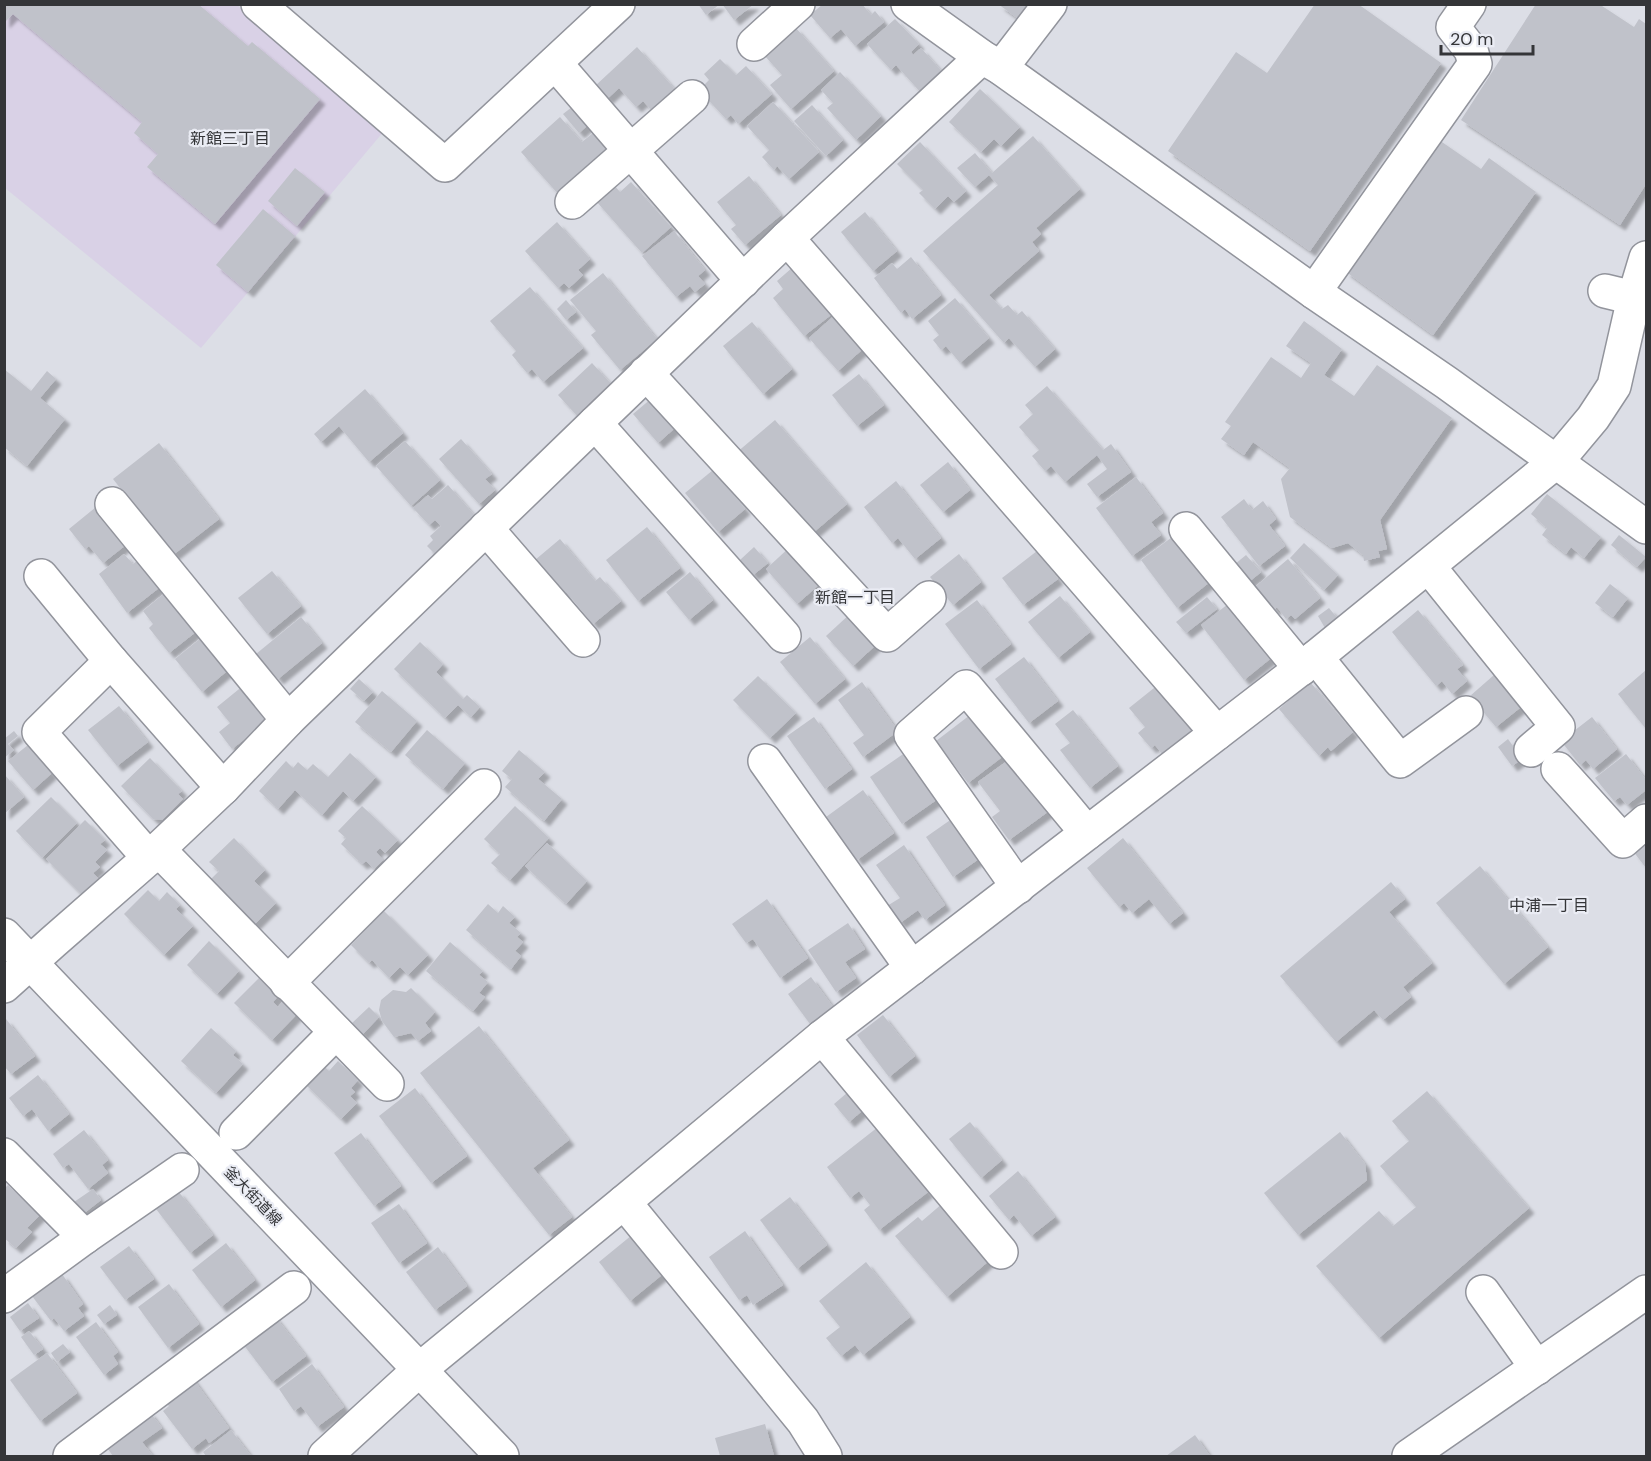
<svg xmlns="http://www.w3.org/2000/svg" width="1651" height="1461" viewBox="0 0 1651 1461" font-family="'DM Sans','Noto Sans JP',sans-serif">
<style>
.industrial{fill:#d9d1e6}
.building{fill:#c0c2ca;filter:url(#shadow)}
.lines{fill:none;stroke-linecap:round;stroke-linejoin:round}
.minor-casing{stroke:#92949c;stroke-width:36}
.minor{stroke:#fff;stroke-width:33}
.labels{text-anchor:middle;stroke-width:4.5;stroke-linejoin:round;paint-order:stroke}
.street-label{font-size:15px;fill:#343538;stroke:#eaecf4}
.neighbourhood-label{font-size:16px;fill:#343538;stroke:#eaecf4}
</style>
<defs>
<filter id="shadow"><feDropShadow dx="5.5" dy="5.5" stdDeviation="1.5" flood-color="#0004"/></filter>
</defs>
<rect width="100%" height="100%" fill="#dcdee6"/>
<!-- industrial -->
<polygon class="industrial" points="4,5 237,5 385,130 201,348 5,188"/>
<!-- building -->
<g class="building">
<polygon points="4,4 198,4 248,46 252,42 320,99 215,224 147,167 158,154 134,133 142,122 13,14 4,23"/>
<polygon points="698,4 720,4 706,15"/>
<polygon points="722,4 754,4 734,20"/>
<polygon points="823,4 862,4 871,15 875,11 884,22 855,46 841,29 830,38 810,15"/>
<polygon points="998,4 1031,4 1020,20"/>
<polygon points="1315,4 1358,4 1441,63 1310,251 1168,151 1236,52 1267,73"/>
<polygon points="1536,4 1599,4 1634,27 1639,19 1646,24 1646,184 1620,225 1461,120"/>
<polygon points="895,19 919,44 911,52 913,55 921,48 945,75 923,95 896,65 891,70 867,44"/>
<polygon points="795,27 834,71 791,109 770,85 782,75 764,55"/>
<polygon points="637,47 681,96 658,117 643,101 636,107 619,88 607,99 595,86"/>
<polygon points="720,59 736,75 746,66 772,94 738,124 731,115 726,119 699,90 709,80 704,74"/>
<polygon points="840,72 881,116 856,140 827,108 833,103 821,90"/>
<polygon points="980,89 1020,127 1001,146 994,139 981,152 949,122"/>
<polygon points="773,102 819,152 789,179 777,166 774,170 762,157 769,150 747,126"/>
<polygon points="812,105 843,140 826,156 794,121"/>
<polygon points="572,107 588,125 579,133 563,114"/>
<polygon points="560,117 582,142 593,133 609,150 559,195 521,152"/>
<polygon points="1033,136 1080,189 1036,228 1041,234 1032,242 1039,251 989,295 1002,309 1008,305 1017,315 1022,311 1055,349 1035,367 1009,338 1004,343 923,251 998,185 989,175 975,187 957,168 975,153 992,173"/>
<polygon points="1439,140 1481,169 1489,158 1536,192 1433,335 1345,271"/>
<polygon points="920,142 966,191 954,202 948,196 935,209 919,193 923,190 897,164"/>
<polygon points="295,168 325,192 297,226 268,201"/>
<polygon points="749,176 781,215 745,245 731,229 736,225 717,202"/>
<polygon points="631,182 671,227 642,253 596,201 614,185 620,192"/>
<polygon points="263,209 295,236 248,292 216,265"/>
<polygon points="865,212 897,251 873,271 841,232"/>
<polygon points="557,222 590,259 578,270 583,275 569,288 564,283 558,288 525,251"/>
<polygon points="674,231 705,270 698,276 705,284 695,292 690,286 676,297 642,256"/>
<polygon points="911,257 941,295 912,319 905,309 901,313 874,278 892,263 897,269"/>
<polygon points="793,267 823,295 818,300 822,305 828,301 836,311 804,336 773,298 783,289 777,281"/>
<polygon points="603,273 657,339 620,370 591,335 596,331 570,300"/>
<polygon points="530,287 583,348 543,382 532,369 527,373 512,355 516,351 490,321"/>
<polygon points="955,298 989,338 960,363 946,346 941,350 933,340 939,335 928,321"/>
<polygon points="566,300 576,312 566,320 557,309"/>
<polygon points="836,314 864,348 838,371 809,338"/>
<polygon points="1304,321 1342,349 1324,375 1354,396 1377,365 1452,418 1380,520 1387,549 1378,551 1380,557 1364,561 1363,555 1348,543 1332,548 1290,517 1281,479 1290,468 1253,442 1244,455 1221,439 1231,426 1225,422 1271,357 1301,378 1311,363 1286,346"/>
<polygon points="752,322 792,369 763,394 723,346"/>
<polygon points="592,363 614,387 580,419 558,395"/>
<polygon points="4,369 31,391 47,371 56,379 40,398 65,419 27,466 4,447"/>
<polygon points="859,374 884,405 857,426 832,395"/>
<polygon points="1047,386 1103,450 1111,444 1131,472 1097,497 1087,484 1107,469 1097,455 1065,482 1051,466 1045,471 1032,456 1039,450 1019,427 1033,414 1025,405"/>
<polygon points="365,389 403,433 369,462 339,426 321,442 314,434"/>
<polygon points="652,398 676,427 658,443 633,414"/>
<polygon points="775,420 847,504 808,537 736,453"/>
<polygon points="461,439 492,474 485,479 495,490 479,504 439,459"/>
<polygon points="405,441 440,480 411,506 376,466"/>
<polygon points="159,443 219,519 173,555 113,479"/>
<polygon points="948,462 970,490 943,512 920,485"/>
<polygon points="713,470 745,509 718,532 685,493"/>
<polygon points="1136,477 1163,513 1151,522 1161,535 1132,556 1096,508"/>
<polygon points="896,481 941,538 915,559 898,538 892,543 864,507"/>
<polygon points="448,485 477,518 436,555 427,546 433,540 430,536 441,526 435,520 429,525 413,508 428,495 432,499"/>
<polygon points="1547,494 1601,537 1584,558 1571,547 1566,554 1542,535 1547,528 1531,514"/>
<polygon points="1244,499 1252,510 1263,501 1276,519 1269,525 1285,546 1259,566 1221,517"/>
<polygon points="96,507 127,544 103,563 89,546 85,549 69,529"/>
<polygon points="647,527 680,568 638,601 606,560"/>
<polygon points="1175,535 1211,581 1177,608 1141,560"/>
<polygon points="1619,535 1646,557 1637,567 1611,545"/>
<polygon points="560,539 595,581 600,577 621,601 593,624 566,592 559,598 535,560"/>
<polygon points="1304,543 1338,575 1324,590 1290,558"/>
<polygon points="791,546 822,582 797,604 766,569"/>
<polygon points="754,547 768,563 753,575 740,560"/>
<polygon points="1037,551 1058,579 1023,605 1002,578"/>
<polygon points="124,554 133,564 138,560 160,587 127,613 99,574"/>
<polygon points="959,554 981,582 953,605 930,577"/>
<polygon points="1246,555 1261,572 1244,586 1229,569"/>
<polygon points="1288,559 1320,598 1295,619 1291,615 1286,619 1277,607 1274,610 1255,587"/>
<polygon points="272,571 301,606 267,634 238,598"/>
<polygon points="690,572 713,600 689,620 666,592"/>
<polygon points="1610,584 1628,598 1613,617 1595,603"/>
<polygon points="166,592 197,631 169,653 149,628 153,624 143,611"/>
<polygon points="1060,596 1090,632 1058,658 1028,622"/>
<polygon points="1207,597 1217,609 1186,633 1176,622"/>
<polygon points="977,600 1011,644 979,669 945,624"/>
<polygon points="1232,601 1275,655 1244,680 1201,625"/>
<polygon points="1329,608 1338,619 1325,628 1318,616"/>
<polygon points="1418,610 1463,665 1457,669 1467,681 1452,694 1442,681 1436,686 1392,632"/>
<polygon points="851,613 878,643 853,666 826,636"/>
<polygon points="301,617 322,643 278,679 256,654"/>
<polygon points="810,637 845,679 815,704 780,662"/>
<polygon points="201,638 227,671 202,692 175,659"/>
<polygon points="420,642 443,664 436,672 463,699 467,695 480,707 471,717 458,705 445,718 394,669"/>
<polygon points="1024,657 1058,701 1029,723 995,679"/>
<polygon points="1646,670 1646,729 1618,694"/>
<polygon points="1494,675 1521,707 1496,727 1470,696"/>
<polygon points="758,676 796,713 770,738 733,700"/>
<polygon points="359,679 373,692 364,701 350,689"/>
<polygon points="862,682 898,731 863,757 853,743 864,735 838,700"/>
<polygon points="1310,682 1353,732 1331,751 1328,747 1319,756 1279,709"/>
<polygon points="1159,684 1195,727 1162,754 1155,745 1151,748 1138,733 1145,727 1129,708"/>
<polygon points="244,685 271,718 232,749 219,732 230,723 217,707"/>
<polygon points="382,691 417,721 391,752 355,722"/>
<polygon points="119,706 148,742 117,766 88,730"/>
<polygon points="1073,710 1118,766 1090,788 1060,750 1070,743 1055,724"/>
<polygon points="974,712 1006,754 968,783 936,741"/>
<polygon points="814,717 852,769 825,789 787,736"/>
<polygon points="1592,717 1617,749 1593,769 1586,760 1580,765 1561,741"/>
<polygon points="427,730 465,763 443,789 405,755"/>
<polygon points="14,731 18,736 8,744 14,750 4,758 4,739"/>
<polygon points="1508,739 1522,759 1512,766 1498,747"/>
<polygon points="28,745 52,773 33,790 8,761"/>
<polygon points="519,750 545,772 538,779 562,799 544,821 505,787 512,779 502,771"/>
<polygon points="909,750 942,796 902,824 870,777"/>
<polygon points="350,753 376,777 353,801 343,791 322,815 295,790 278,809 259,791 286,761 293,768 298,762 307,770 313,764 328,777"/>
<polygon points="1626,754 1646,780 1646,790 1627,805 1620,797 1614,801 1595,778"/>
<polygon points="150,758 182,791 178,794 183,799 162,820 153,819 121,786"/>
<polygon points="1010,759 1049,811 1009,840 992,817 1000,811 978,782"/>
<polygon points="4,774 24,797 4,814"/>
<polygon points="863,790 894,833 857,860 826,817"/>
<polygon points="51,797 77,823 42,858 16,831"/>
<polygon points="362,806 398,840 385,853 380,848 376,852 383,860 374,869 366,861 362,864 341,844 346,838 338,831"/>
<polygon points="515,806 549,838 510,880 491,863 500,854 484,839"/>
<polygon points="956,816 983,856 953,877 926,837"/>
<polygon points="85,820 105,840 100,844 107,850 95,862 100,867 93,873 99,879 83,896 46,859"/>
<polygon points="234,838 265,870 254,881 276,903 252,927 208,882 219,871 209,862"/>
<polygon points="1123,838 1183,913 1169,924 1149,899 1132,913 1124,903 1119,907 1087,868"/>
<polygon points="1646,841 1646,868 1633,851"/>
<polygon points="547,843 587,881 566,904 525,866"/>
<polygon points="904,845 945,905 925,920 918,910 900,923 887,906 900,898 876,865"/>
<polygon points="1480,866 1548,947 1504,984 1436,903"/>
<polygon points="1391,882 1405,899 1389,912 1432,963 1403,987 1411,997 1383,1020 1374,1010 1336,1042 1280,976"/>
<polygon points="148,890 159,901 167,892 180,905 176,909 193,926 164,955 124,914"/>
<polygon points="767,899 808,958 780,978 753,939 746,943 732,924"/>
<polygon points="488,904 498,913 503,906 515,917 509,923 521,933 517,937 523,942 515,951 521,956 511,969 466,930"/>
<polygon points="384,911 428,955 408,975 400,967 389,978 372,960 369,963 351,945"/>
<polygon points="848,923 865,949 845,962 856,978 836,992 808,950"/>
<polygon points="209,941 239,971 217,994 187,965"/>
<polygon points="450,942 483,971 479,975 488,982 479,993 485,997 473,1011 426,971"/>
<polygon points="260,977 279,995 273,1002 278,1007 284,1000 298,1013 272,1040 234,1003"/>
<polygon points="811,977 833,1007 810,1024 788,994"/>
<polygon points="411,988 435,1012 425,1023 431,1031 418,1041 411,1033 394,1037 382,1021 379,1010 381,1000 393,990 406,992"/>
<polygon points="369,1007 379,1017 362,1035 351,1024"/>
<polygon points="883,1015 915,1056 889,1077 857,1035"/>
<polygon points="6,1019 35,1056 11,1074 4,1066 4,1020"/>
<polygon points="479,1026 569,1140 533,1168 572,1217 549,1235 420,1073"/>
<polygon points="211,1028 236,1051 233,1055 243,1064 216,1093 181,1061"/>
<polygon points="338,1061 358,1080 351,1088 355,1092 350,1096 357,1103 341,1119 304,1083 322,1064 329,1071"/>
<polygon points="38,1075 69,1114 48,1131 32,1109 23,1116 9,1098"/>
<polygon points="415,1088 467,1156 431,1183 379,1116"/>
<polygon points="1427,1091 1529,1208 1379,1338 1316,1266 1379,1211 1393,1226 1416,1207 1380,1166 1409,1141 1392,1121"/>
<polygon points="848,1092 863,1110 849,1122 834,1104"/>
<polygon points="970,1122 1002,1160 981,1178 949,1139"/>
<polygon points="878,1127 928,1192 879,1230 864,1210 870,1205 859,1191 850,1198 827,1167"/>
<polygon points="84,1130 108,1160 102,1165 108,1173 88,1189 69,1164 63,1168 53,1154"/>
<polygon points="1340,1132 1365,1164 1367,1180 1298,1235 1264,1193"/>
<polygon points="361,1133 401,1186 374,1206 334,1153"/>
<polygon points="1018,1171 1055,1217 1031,1236 1014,1215 1009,1220 989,1196"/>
<polygon points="8,1185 20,1197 25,1192 44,1211 27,1228 32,1232 16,1248 4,1238 4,1189"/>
<polygon points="93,1189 101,1200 83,1214 74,1202"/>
<polygon points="178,1191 213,1235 190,1253 156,1209"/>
<polygon points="790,1197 827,1245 797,1269 760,1220"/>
<polygon points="943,1203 991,1259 947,1297 895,1236 918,1217 922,1221"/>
<polygon points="399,1204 427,1243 399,1263 371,1223"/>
<polygon points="745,1231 783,1285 753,1305 747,1295 739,1300 709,1257"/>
<polygon points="632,1235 663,1274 630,1301 599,1262"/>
<polygon points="226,1243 255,1280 221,1307 192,1270"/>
<polygon points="129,1246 154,1279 125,1300 100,1267"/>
<polygon points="438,1247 467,1286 435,1310 406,1272"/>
<polygon points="866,1262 910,1317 863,1355 855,1345 841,1356 826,1338 840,1327 819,1301"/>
<polygon points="62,1274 83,1304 78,1308 84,1316 64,1331 54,1318 51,1321 32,1296"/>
<polygon points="169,1284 199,1324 168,1348 138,1307"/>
<polygon points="28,1303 39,1318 20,1331 10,1317"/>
<polygon points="110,1305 117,1315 104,1324 97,1315"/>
<polygon points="274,1315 306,1356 272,1382 240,1340"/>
<polygon points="96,1322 118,1352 113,1356 118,1364 104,1375 76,1337"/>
<polygon points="29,1331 43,1349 34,1355 21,1337"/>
<polygon points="63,1344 70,1352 57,1362 51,1353"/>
<polygon points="47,1353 77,1393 40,1421 10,1380"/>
<polygon points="312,1364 344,1407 317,1427 301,1406 294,1411 279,1389"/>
<polygon points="191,1376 229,1428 209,1443 206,1438 192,1449 163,1411 169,1406 162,1397"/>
<polygon points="149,1411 162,1428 142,1442 153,1456 113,1456 105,1445"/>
<polygon points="765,1424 774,1456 720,1456 715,1438"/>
<polygon points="231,1430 251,1456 206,1456 203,1452"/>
<polygon points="1195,1435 1210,1456 1166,1456"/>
</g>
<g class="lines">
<defs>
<g id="minor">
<polyline points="258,4 445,165 618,4"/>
<polyline points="908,4 982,57 1001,68 1314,292 1447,383 1646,527"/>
<polyline points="754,44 798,4"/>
<polyline points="555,63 743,281"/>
<polyline points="1001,68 1050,4"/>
<polyline points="572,202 692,97"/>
<polyline points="787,238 1217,733"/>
<polyline points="1605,291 1634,298"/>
<polyline points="1314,292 1475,64 1471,50 1453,27 1469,4"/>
<polyline points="646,373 887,635 929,598"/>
<polyline points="595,423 784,636"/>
<polyline points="112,504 288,720"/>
<polyline points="486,528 583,640"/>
<polyline points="1186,529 1301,669"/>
<polyline points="1429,567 1558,727 1531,750"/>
<polyline points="41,576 111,661 223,788"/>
<polyline points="1316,657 1400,761 1466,713"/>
<polyline points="111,661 39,732 149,858"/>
<polyline points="765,761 912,968"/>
<polyline points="1558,769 1623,841 1646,821"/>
<polyline points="158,849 387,1084"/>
<polyline points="1018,887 911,735 966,687 1087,833"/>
<polyline points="4,935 502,1456"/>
<polyline points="287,983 484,786"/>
<polyline points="4,986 53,942 149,858 223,788 288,720 595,423 787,238 982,57"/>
<polyline points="822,1037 1001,1252"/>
<polyline points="236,1133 336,1032"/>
<polyline points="4,1155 85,1237"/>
<polyline points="624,1202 803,1421 825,1456"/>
<polyline points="1483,1292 1537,1368"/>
<polyline points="4,1296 85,1237 182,1170"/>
<polyline points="70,1456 294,1288"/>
<polyline points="325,1456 419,1370 624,1202 822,1037 1316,657 1557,461 1593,418 1614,386 1634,298 1646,258"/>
<polyline points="1409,1456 1646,1292"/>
</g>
</defs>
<!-- minor casing -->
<use href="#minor" class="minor-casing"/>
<!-- minor -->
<use href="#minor" class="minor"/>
</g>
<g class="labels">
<!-- street labels -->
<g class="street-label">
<text transform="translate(253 1196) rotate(46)" y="5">釜大街道線</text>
</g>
<!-- neighbourhood labels -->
<g class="neighbourhood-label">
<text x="230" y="144">新館三丁目</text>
<text x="855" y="603">新館一丁目</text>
<text x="1549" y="911">中浦一丁目</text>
</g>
</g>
<!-- border -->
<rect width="1651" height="1461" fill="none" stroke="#343538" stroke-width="12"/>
<!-- scale -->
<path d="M1441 45v9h92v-9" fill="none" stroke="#343538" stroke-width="3"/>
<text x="1450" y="45" font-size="18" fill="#343538" stroke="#eaecf4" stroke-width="4.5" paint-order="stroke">20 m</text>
</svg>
